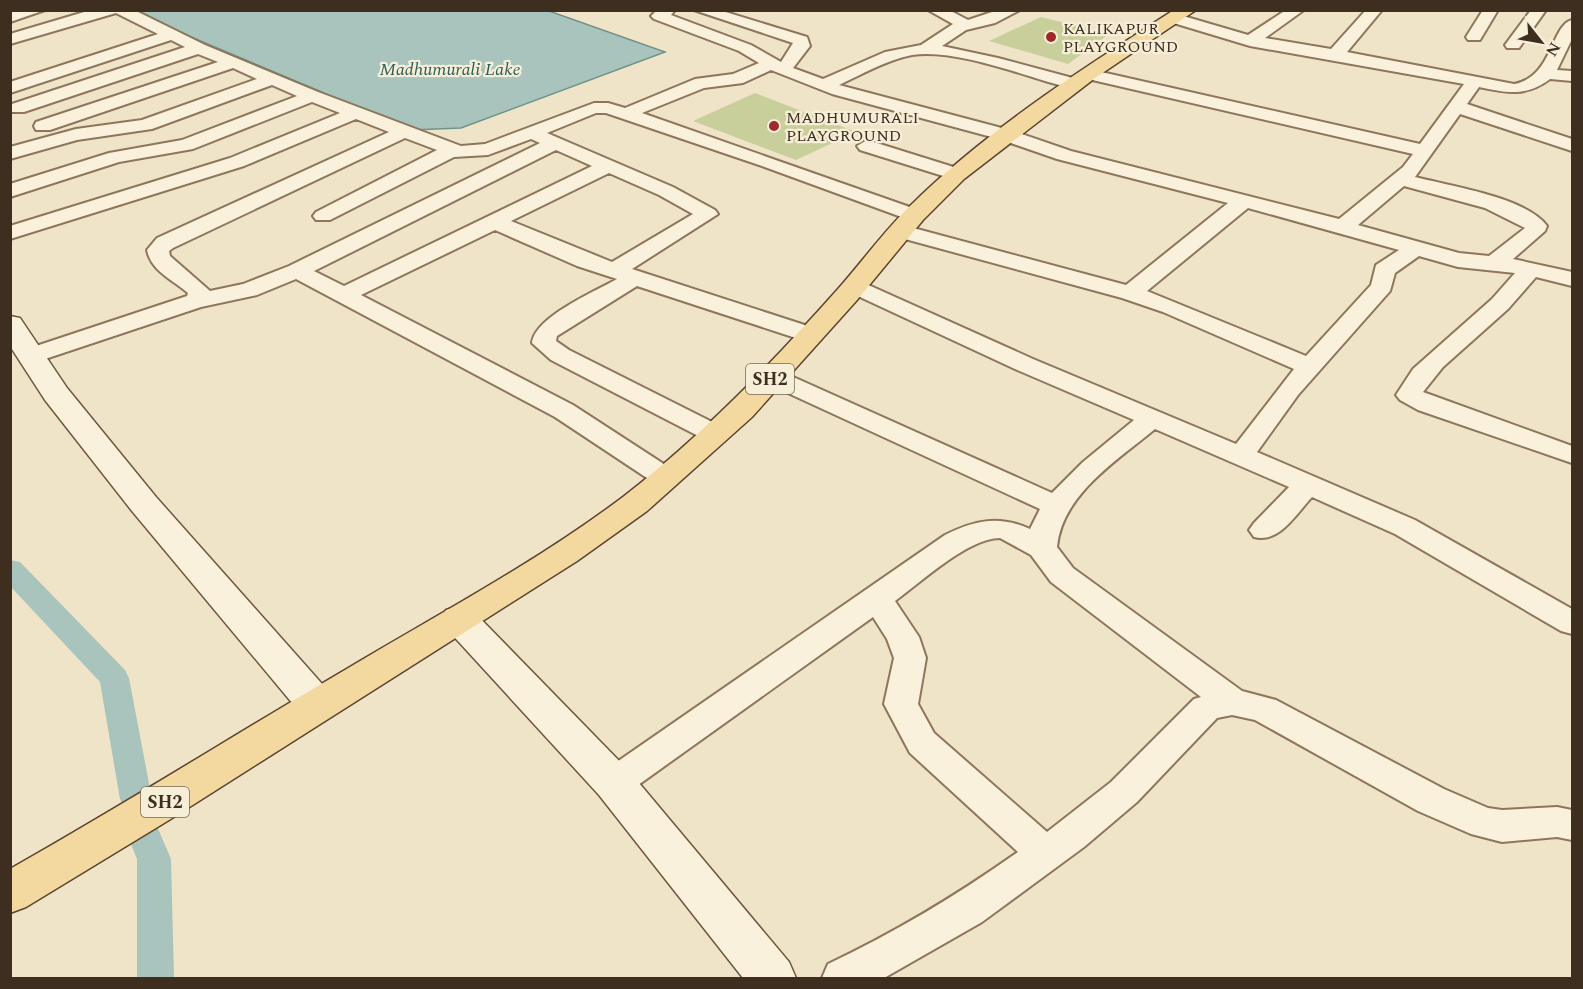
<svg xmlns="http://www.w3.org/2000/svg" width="1583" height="989" viewBox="0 0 1583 989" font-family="Spectral,serif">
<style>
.green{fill:#c9cf9b}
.water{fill:#a9c4bc;stroke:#6f938a;stroke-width:1.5}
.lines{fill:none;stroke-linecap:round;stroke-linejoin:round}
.canal{fill:#a9c4bc;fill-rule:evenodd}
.street-casing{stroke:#8d765c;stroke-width:4}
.secondary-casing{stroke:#6f573f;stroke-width:3}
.primary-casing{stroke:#5b4430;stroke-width:3}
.street{fill:#faf1dc;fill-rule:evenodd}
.secondary{fill:#faf1dc;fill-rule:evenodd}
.primary{fill:#f3d9a0;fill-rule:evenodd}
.poi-dot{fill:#9e2a2b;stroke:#f7eed8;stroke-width:2}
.labels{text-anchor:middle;stroke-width:4.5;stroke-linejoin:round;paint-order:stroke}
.far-poi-label{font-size:16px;fill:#3d2e20;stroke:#f7eed8;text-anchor:start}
.far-water-label{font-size:18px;font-style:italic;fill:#2f5d5a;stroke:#f7eed8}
.shield{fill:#f7eed8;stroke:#756857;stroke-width:1.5}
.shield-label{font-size:18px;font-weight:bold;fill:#3d2e20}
</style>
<rect width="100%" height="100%" fill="#f0e4c8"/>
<!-- green -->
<g class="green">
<polygon points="1041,17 1109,34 1068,64 989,41"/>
<polygon points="755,93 856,132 796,160 693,121"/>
</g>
<!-- water -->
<polygon class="water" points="129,11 549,11 665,52 461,128 412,130"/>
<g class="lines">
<!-- canal -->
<g class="canal">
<polygon points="10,560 20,562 125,670 129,678 152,799 148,808 136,812 124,808 120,799 100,682 10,586"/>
<polygon points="144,820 156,824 171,859 174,978 137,978 137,859 127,834 132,824"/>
</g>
<defs>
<g id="street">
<polygon points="17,10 45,10 10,22 10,12"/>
<path d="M91,10H134L205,45L318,92L461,146L485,144L594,103H608L625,108L695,79L733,74L759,63L739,51L654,19L651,16L657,10H675L671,15L751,45L781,62L793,43L694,10H719L807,37L810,46L793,68L823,79L885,52L921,45L953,24L928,10H949L968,20L998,10H1020L995,23L966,30L942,46L998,58L1080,80L1083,84L1080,88L1074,89C1029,78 957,48 912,55C887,60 862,74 839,85L1013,131L1071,151L1339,219L1403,167L1413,154L1088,79L1079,74L1088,69L1420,144L1464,84L1250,46L1167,21L1165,18L1173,13L1248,35L1286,10H1304L1265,38L1331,49L1366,10H1382L1347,52L1514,84C1553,77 1551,25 1572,20V39L1557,70L1572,71V81L1550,79C1526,97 1507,93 1479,87L1467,104L1572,139V151L1460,114L1415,177C1449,186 1526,197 1547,226L1545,231L1513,259L1572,272V286L1536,277L1508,309L1443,367L1423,392L1572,446V463L1418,410L1400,400L1396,395L1413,369L1492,299L1515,273L1458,267L1419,256L1395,273L1390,291L1298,395L1257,452L1415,520L1572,609V634L1561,631L1395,534L1312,497C1296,514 1279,544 1254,537L1249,530L1254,523L1289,487L1155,429C1118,460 1062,494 1057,547L1073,568L1242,691L1276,700L1444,789L1488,808L1502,810L1557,807L1572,810V840L1557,837L1502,842L1471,834L1418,811L1255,720L1232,715L1217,718L1137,802L1084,847L982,922L884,978H822L828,964C896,932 957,895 1018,852L910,753L884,704L894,658L887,639L873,617L627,793L614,798L601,793L596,783L601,773L945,535C975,520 999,515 1030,529L1040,509L764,382L760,377L764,372L773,369L782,372L1052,493L1083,462L1134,420L1015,369L847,291L844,286L847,281L855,279L1033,359L1236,444L1294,369L1163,312L1122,298L894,236L891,231L894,226L902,225L1126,285L1228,203L1057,159L999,139L832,94L771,70L743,83L704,88L642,113L921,211L924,215L921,219H907L762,166L606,113H596L547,133L673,187L715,210L718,214L632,269L820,330L823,335L820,340L811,342L802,340L637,286L557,336L556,341L569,350L724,428L728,434L724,440L715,442L706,440L551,360L532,343C535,317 594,292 617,279L577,266L495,230L361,295L573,405L676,472L680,478L676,484L666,487L656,484L555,417L296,279L257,295L201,307L39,361L30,363L21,361L18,356L21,351L187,296L188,293C173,280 151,271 147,250L157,238L389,132L356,119L244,166L10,239V226L230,158L340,113L312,102L193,149L119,162L10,197V184L109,153L182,140L297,96L272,85L152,129L77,140L10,159V147L76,129L142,120L257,79L233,68L50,130H36L34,126L36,122L218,62L198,54L24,112H12V104L185,47L171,40L10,93V82L158,34L116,13L10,44V34ZM405,138L437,150L316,212L313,216L316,220H330L454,157L488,155L531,139L540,143L289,266L243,284L210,291L170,256L169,251L173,248ZM556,150L592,166L344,286L314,271ZM609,173L659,195L693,214L612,262L511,221ZM1404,186L1485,208L1525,228L1489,256L1459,253L1358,225ZM1248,208L1399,250L1376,265L1371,285L1306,356L1147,291ZM1000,538L1031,555L1051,582L1201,697L1194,699L1111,782L1047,832L934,733L918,704L926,658L919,637L895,601C921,582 968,538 1000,538Z"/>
<polygon points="1483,10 1498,10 1480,40 1468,40 1466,37"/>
<polygon points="1531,10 1546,10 1519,48 1507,48 1505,45"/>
<polygon points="867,140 963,170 966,174 963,178 956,180 860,150 857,146"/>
</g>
<g id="secondary">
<polygon points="10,316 20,318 67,388 156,497 331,694 337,705 331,716 317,720 303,716 132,511 45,400 10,346"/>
<polygon points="459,606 472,610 629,771 789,962 796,978 743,978 599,795 446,628 441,619 446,610"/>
</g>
<path id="primary" d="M1174,10H1196L1095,78L964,179L923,220L857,300L752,417L647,511L577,561L169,820L26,907L10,913V869C125,804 236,734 350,667C441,613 538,561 623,497C702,436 772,363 838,289C862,262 884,231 910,206C988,129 1082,69 1174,10Z"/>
</defs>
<!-- street casing -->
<use href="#street" class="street-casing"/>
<!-- secondary casing -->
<use href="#secondary" class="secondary-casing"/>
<!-- primary casing -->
<use href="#primary" class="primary-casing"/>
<!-- street -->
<use href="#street" class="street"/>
<!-- secondary -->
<use href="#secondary" class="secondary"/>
<!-- primary -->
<use href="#primary" class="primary"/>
</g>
<!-- markers -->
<g class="poi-dot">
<circle cx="1051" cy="37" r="6"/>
<circle cx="774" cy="126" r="6"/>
</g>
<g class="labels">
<!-- far-poi labels -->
<g class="far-poi-label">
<text x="1063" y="34">KALIKAPUR<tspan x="1063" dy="18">PLAYGROUND</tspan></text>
<text x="786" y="123">MADHUMURALI<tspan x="786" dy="18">PLAYGROUND</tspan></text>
</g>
<!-- far-water labels -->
<g class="far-water-label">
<text x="450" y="75">Madhumurali Lake</text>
</g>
<!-- shield labels -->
<g class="shield">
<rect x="746" y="364" width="48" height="30" rx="4.5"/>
<rect x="141" y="787" width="48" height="30" rx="4.5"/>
</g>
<g class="shield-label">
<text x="770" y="385">SH2</text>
<text x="165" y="808">SH2</text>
</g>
</g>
<!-- border -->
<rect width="1583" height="989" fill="none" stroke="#3d2e20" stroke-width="24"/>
<!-- north arrow -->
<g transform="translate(1541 42) rotate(121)" stroke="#f7eed8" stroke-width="4.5" paint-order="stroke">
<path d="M0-4.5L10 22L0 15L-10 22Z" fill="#3d2e20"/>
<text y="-9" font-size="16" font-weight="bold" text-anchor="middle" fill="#3d2e20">N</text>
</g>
</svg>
